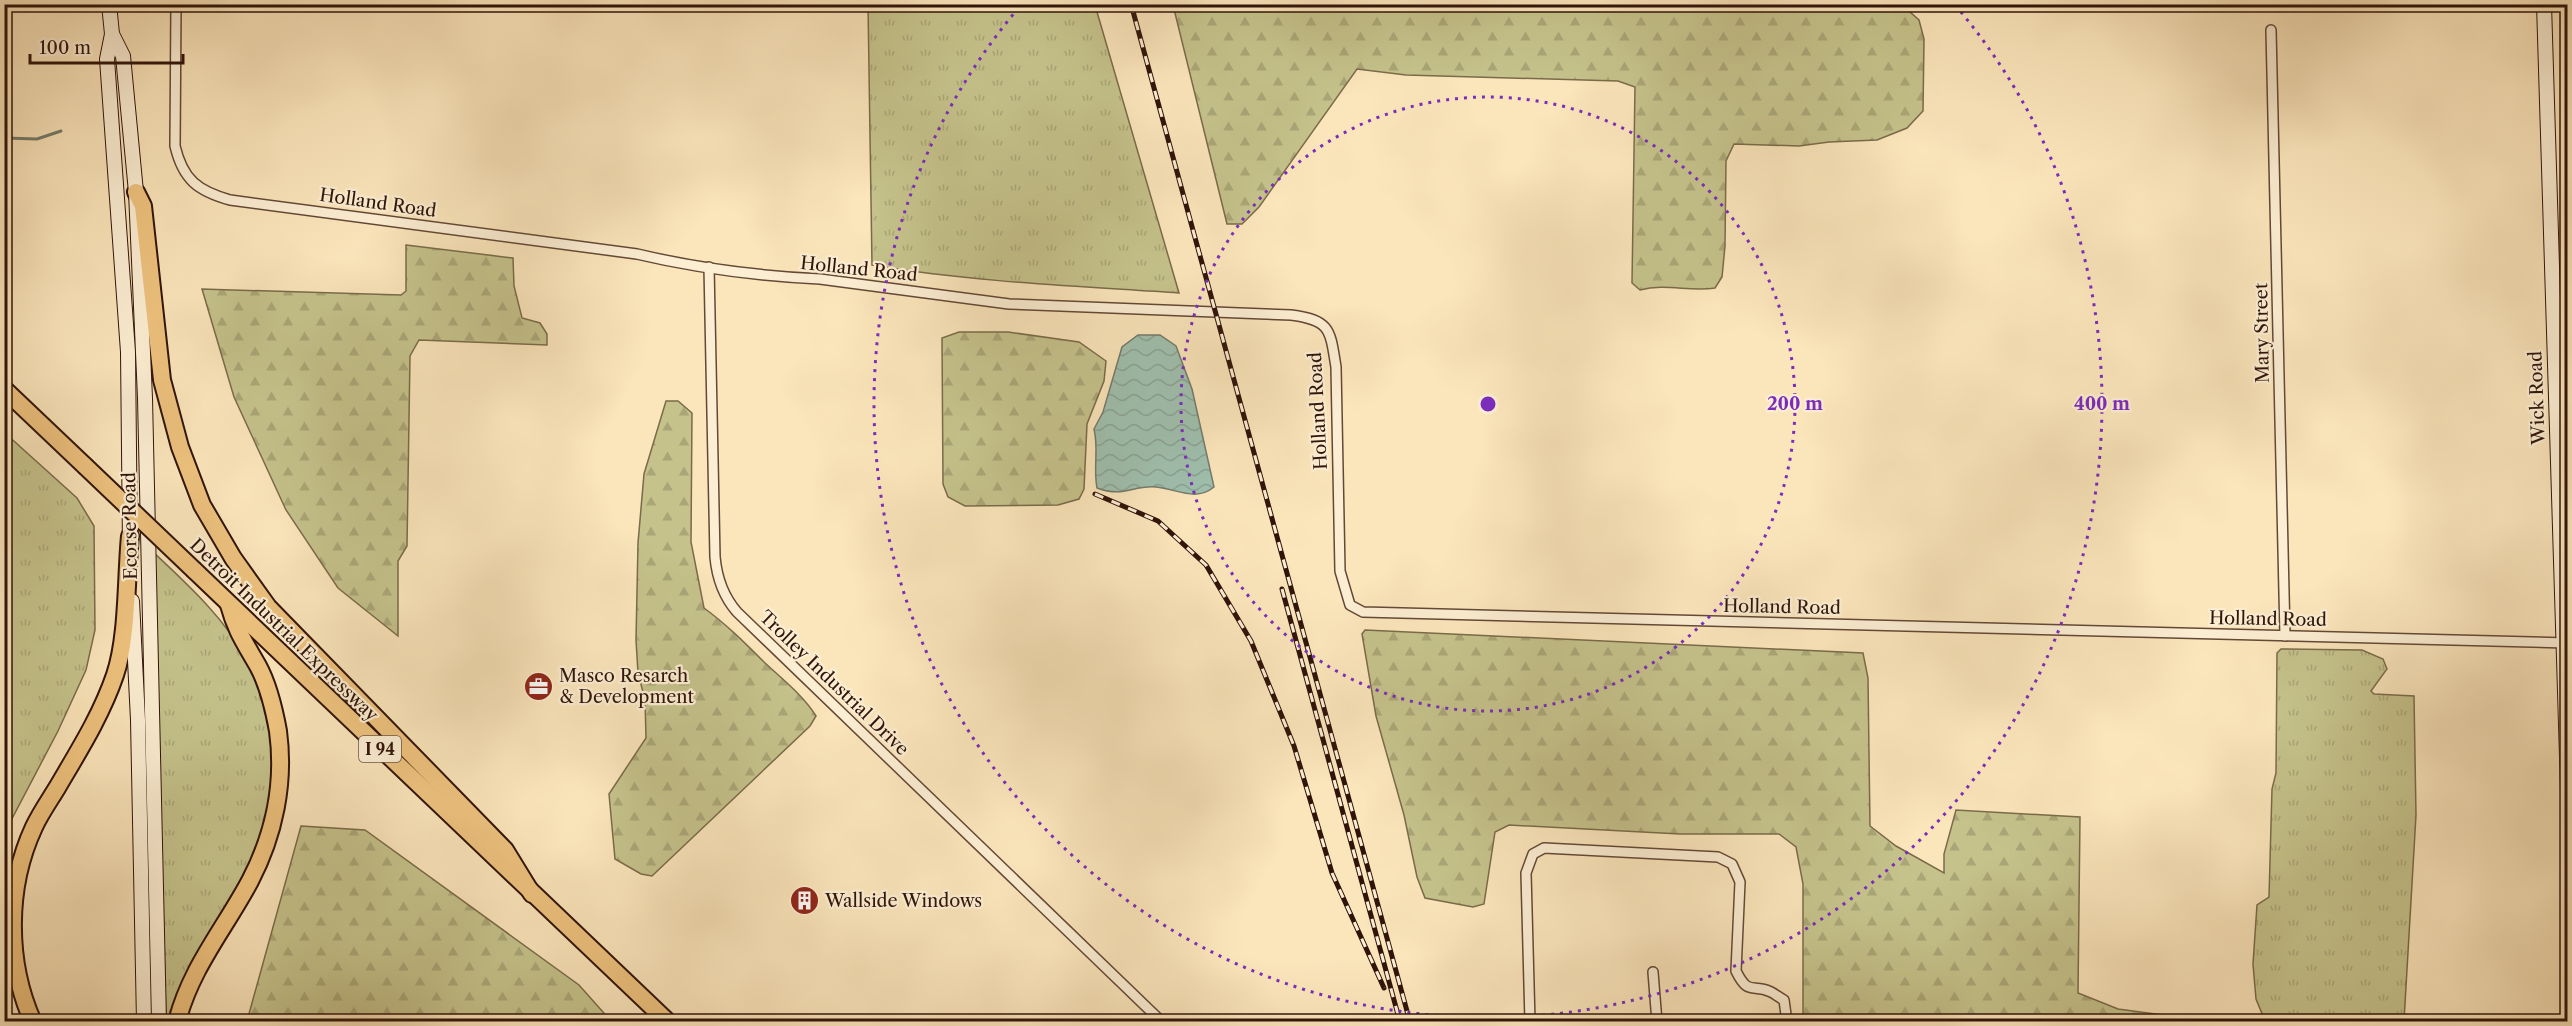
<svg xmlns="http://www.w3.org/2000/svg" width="2572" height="1026" viewBox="0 0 2572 1026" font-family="'Libre Caslon Text',serif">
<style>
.grass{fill:url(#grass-tufts);stroke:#7a6b4a;stroke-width:1.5}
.forest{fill:url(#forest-firs);stroke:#7a6b4a;stroke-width:1.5}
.water{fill:url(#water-waves);stroke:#737b6c;stroke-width:1.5}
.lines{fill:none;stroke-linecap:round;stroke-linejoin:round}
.stream{stroke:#737b6c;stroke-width:3}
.street-casing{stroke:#634836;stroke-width:12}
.secondary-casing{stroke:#30140a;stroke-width:16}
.highway-casing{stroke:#30140a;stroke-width:20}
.street{stroke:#fceed3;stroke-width:9}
.secondary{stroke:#fceed3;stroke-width:14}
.highway{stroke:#eec27e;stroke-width:16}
.rail-casing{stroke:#30140a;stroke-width:5}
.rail{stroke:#fceed3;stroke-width:3;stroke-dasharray:9;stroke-linecap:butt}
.highway-bridge-casing{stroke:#30140a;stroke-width:20;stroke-linecap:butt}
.highway-bridge{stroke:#eec27e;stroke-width:16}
.ring{fill:none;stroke:#7b2cbf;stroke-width:3;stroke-dasharray:3 6}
.labels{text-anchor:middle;stroke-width:4.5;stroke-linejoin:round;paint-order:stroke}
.shield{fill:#fceed3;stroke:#6d5546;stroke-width:1.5}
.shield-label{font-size:16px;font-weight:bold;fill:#30140a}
.street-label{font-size:18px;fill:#30140a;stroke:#fceed3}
.poi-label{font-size:18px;fill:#30140a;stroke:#fceed3;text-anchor:start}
.centre{fill:#7b2cbf;stroke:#fceed3;stroke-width:3}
.ring-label{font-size:18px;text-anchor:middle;font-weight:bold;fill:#7b2cbf;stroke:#fceed3;stroke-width:4.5;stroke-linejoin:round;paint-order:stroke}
</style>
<defs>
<pattern id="grass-tufts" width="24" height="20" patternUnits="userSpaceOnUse" patternTransform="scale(1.5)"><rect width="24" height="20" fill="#c5c28b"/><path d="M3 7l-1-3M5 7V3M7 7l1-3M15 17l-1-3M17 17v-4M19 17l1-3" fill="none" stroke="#aaa677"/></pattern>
<pattern id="forest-firs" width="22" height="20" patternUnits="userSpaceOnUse" patternTransform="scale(1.5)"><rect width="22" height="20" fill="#c5c28b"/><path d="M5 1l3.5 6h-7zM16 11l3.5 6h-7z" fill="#aaa677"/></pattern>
<pattern id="water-waves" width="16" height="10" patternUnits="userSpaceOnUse" patternTransform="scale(1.5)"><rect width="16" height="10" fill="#9fbfae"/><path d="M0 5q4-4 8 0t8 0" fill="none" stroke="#89a394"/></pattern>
</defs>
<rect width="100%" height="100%" fill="#fbe5bb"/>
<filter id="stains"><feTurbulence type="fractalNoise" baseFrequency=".00333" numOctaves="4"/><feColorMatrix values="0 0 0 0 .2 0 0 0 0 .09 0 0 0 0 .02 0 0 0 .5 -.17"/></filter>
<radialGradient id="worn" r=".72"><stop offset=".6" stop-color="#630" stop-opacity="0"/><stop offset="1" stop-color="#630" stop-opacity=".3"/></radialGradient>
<!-- grass -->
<g class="grass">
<path d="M868,5H1095L1179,293C1076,286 973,282 872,265Z"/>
<polygon points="5,433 77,498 94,526 95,630 86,670 58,731 5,832"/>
<path d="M152,551C186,583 225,618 247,660C280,722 282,803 249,866C222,917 188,963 170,1018H166Z"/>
<polygon points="2281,649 2362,650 2383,659 2387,669 2371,691 2374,694 2414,696 2416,815 2404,1021 2265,1021 2256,999 2253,964 2257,905 2269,897 2272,789 2276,773 2277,653"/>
</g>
<!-- forest -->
<g class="forest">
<path d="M1173,5H1902L1919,20L1924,39L1923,111L1907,128L1877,140L1829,142L1799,146L1734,144L1726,161L1725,246L1722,277L1715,288C1690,292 1665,283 1640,290L1632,283L1635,87L1618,81L1406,75L1357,69L1259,207L1242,224H1227Z"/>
<polygon points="406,245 513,258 514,286 522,318 540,323 547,334 547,345 419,340 410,356 407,546 398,561 398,636 338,588 286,510 234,397 202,289 401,295 406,291"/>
<polygon points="959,332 1008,332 1079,342 1106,361 1104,381 1087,424 1084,489 1079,499 1058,505 965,506 948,497 943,484 942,338"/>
<path d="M666,401H678L692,413L691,542L704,608C726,624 745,643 764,662C782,679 803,695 816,716L810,726L652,876L641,874L615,859L609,794L646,738L645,700L638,673L636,640L638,543L644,474Z"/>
<polygon points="1365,630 1863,653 1868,678 1870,826 1896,846 1944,873 1944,854 1956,810 2080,817 2078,993 2118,1009 2208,1021 1803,1021 1803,884 1796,847 1779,834 1680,834 1509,825 1495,832 1484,904 1473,907 1425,898 1417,877 1404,815 1376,716 1362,634"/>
<polygon points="301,826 365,830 579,985 611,1021 247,1021"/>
</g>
<!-- water -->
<path class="water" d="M1138,335H1160L1176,346L1192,389L1214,487C1196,502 1177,489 1156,487C1132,485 1124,498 1097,488C1093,468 1099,449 1094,429L1103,412L1122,347Z"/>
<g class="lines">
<!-- stream -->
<polyline class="stream" points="4,138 37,139 61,131"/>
<defs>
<g id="street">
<path d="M176,4L175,146C183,180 198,191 230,200L637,254C696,268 760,276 820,279L1009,304L1291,315C1331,320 1330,330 1336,367L1340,571L1350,605L1363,612L2567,643"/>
<polyline points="2271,30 2285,636"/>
<path d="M709,267L715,557C717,579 723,596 737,612L1162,1022"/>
<polyline points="1653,972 1657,1022"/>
<path d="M1530,1022L1526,873L1533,854L1544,848L1718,857L1732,864L1740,882L1736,971C1749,997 1752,983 1771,992C1775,994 1780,998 1784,1000L1787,1022"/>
</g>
<g id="secondary">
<polyline points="109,4 112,34 123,56 136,192 145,398 159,1022"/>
<polyline points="2544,4 2568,790"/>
<polyline points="112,34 107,59 128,352 130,546"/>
<polyline points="132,601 138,720 144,1022"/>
</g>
<g id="highway">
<polyline points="136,192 143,206 162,380 180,447 202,505 233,558 268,607 505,850 532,894"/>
<polyline points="4,389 85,466"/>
<polyline points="194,570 668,1022"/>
<path d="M33,1022C6,962 6,887 34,827C40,814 49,801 57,788C78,752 101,716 115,675C128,637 126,577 130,536"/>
<path d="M177,1022C190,969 225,928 250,881C274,835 285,783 278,731C274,709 269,686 258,666C245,643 236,631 229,605"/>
</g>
</defs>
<!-- street casing -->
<use href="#street" class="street-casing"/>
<!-- secondary casing -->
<use href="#secondary" class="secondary-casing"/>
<!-- highway casing -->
<use href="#highway" class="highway-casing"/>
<!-- street -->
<use href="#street" class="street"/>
<!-- secondary -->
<use href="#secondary" class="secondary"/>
<!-- highway -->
<use href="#highway" class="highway"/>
<defs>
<g id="rail">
<polyline points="1131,4 1410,1022"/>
<polyline points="1095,494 1158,521 1206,565 1251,641 1294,746 1332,873 1384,988"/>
<polyline points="1282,589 1400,1022"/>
</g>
</defs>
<!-- rail casing -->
<use href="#rail" class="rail-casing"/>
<!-- rail -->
<use href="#rail" class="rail"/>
<defs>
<polyline id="highway-bridge" points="85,466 194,570"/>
</defs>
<!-- highway-bridge casing -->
<use href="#highway-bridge" class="highway-bridge-casing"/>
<!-- highway-bridge -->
<use href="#highway-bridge" class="highway-bridge"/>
</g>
<!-- distance rings -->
<g class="ring">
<circle cx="1488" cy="404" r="307"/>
<path d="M1955 5A614 614 0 1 1 1021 5"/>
</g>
<!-- icons -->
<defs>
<symbol id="office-disc" viewBox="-11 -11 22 22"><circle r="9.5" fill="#8f2418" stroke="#fceed3"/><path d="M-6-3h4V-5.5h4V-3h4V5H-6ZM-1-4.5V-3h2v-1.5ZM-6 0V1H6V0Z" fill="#fff"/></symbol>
<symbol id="building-disc" viewBox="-11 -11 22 22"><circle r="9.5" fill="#8f2418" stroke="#fceed3"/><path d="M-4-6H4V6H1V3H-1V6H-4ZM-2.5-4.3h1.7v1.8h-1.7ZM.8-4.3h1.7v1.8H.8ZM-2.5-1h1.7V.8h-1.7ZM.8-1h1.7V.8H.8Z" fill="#fff"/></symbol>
</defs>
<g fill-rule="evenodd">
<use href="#office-disc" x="522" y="670" width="33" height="33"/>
<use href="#building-disc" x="788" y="884" width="33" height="33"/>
</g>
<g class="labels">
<!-- shield labels -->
<rect class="shield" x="359" y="736" width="42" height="26" rx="4.5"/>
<g class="shield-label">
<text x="380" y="755">I 94</text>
</g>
<!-- street labels -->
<g class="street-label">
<text transform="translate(378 203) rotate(8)" y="6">Holland Road</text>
<text transform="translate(859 269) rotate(6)" y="6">Holland Road</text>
<text transform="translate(2262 333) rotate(-91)" y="6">Mary Street</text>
<text transform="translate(2537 398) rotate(-92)" y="6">Wick Road</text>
<text transform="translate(1318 411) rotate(-93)" y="6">Holland Road</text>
<text transform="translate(130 526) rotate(-91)" y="6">Ecorse Road</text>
<text transform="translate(1782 607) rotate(1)" y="6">Holland Road</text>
<text transform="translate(2268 619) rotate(1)" y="6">Holland Road</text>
<text transform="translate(284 630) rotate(44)" y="6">Detroit Industrial Expressway</text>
<text transform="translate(834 683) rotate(44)" y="6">Trolley Industrial Drive</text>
</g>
<!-- poi labels -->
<g class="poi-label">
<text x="559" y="682">Masco Resarch<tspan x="559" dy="21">&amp; Development</tspan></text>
<text x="825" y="907">Wallside Windows</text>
</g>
</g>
<circle cx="1488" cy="404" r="9" class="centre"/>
<g class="ring-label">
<text x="1795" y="410">200 m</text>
<text x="2102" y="410">400 m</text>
</g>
<!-- margin -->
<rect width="2572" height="1026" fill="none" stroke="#fbe5bb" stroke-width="24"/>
<rect x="6" y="6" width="2560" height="1014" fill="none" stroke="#30140a" stroke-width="3"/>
<rect x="12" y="12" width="2548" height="1002" fill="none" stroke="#30140a" stroke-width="1.5"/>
<!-- scale -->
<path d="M30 54v9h153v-9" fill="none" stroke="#30140a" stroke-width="3"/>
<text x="39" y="54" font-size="18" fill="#30140a" stroke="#fceed3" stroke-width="4.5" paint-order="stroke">100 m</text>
<rect width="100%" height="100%" filter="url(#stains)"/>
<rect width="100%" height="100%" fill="url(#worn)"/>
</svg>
